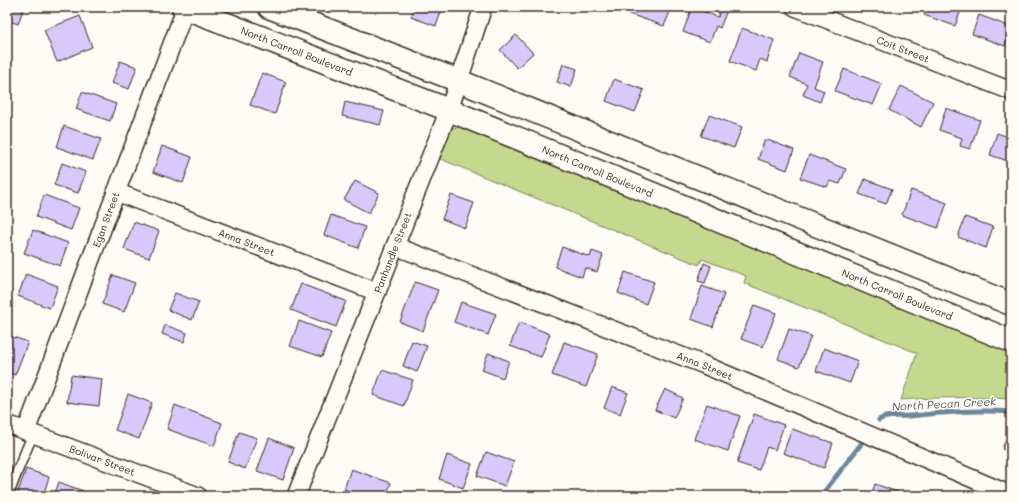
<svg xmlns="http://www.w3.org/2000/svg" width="1018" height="503" viewBox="0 0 1018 503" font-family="Mali,sans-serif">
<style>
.green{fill:#c5d98e;stroke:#808256}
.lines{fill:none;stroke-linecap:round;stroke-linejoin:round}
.stream{stroke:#6d869a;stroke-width:5}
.building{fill:#d8c9fb;stroke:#3b2a1e}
.lane-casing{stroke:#3b2a1e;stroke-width:12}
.street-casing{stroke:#3b2a1e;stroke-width:20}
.secondary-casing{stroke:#3b2a1e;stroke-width:25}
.lane{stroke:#fdfcf7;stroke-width:9}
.street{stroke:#fdfcf7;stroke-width:17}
.secondary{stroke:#fdfcf7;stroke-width:22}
.labels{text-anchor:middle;stroke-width:3;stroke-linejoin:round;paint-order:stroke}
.street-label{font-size:10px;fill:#3b2a1e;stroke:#fdfcf7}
.water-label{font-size:11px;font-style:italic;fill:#54585c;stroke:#fdfcf7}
</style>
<rect width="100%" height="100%" fill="#fdfcf7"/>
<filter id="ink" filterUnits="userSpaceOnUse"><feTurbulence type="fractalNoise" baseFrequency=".025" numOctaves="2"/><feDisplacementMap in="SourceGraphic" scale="8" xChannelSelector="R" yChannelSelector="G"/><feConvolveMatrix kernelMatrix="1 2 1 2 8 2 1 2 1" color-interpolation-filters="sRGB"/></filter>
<g filter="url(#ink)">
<!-- green -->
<path class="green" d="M459,127L1011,350V399C974,397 938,397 901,400L917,353L744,283L746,276L702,259L699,265L438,158L448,133L452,128Z"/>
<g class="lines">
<!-- stream -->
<g class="stream">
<path d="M879,420C886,414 901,417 909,416C944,413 976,409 1011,412"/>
<polyline points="821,496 861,444"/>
</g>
</g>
<!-- building -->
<g class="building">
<polygon points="7,7 24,7 18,24 7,20"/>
<polygon points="415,7 443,7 436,26 411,17"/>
<polygon points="632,7 672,7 664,26 629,14"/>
<polygon points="692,7 718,17 721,7 727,10 720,28 716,26 710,42 683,32"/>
<polygon points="927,7 962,7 955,26 924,15"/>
<polygon points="979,15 1011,27 1005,46 972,34"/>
<polygon points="80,16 92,47 57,62 44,30"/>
<polygon points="742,28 774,40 767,62 760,59 756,71 730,61"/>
<polygon points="516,35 533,53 517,68 500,50"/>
<polygon points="799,53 823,62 814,87 824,91 820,102 803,95 807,84 790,77"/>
<polygon points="120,61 137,67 129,89 112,83"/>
<polygon points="563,64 577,69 571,87 557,82"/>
<polygon points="844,69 882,84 873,105 835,91"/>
<polygon points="262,73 286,82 275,114 250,105"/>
<polygon points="614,79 644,90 635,112 606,101"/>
<polygon points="901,86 933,102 921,127 889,110"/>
<polygon points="82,92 116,104 110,121 76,109"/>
<polygon points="345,102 384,111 380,125 342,116"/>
<polygon points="946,108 980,120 970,149 960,146 962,138 939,130"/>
<polygon points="709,115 742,127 734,148 701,136"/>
<polygon points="64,126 101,139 93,160 57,147"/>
<polygon points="997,133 1011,138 1011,162 990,155"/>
<polygon points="765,139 794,150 787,170 758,159"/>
<polygon points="162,146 192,157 183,183 153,172"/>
<polygon points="809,155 846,169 840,184 830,181 827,187 800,178"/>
<polygon points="62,163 86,172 78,193 54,185"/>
<polygon points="865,179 892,189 886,204 859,194"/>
<polygon points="355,181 379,193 369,213 344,200"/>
<polygon points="911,190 947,203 938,228 902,215"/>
<polygon points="44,195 79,208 71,230 36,217"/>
<polygon points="451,195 474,203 465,228 442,219"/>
<polygon points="331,215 365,227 358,248 324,235"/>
<polygon points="965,217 993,227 986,248 958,237"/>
<polygon points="134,222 159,231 149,258 124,249"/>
<polygon points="33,230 68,243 60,266 24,253"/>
<polygon points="562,247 590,257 592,251 603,255 597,272 585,268 582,277 555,267"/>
<polygon points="704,263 711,266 705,283 698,281"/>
<polygon points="625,272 654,282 646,304 618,293"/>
<polygon points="26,274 58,286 50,308 18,296"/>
<polygon points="113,275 135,283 124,312 102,304"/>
<polygon points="415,282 438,290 423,331 400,322"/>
<polygon points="301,284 346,301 336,327 291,310"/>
<polygon points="702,286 724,294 713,327 691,319"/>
<polygon points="175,293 199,302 192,320 168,310"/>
<polygon points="461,302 496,314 488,335 454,322"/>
<polygon points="754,305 776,313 763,347 741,339"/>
<polygon points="299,321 331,333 322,357 290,346"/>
<polygon points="519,322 550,334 541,357 510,346"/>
<polygon points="165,325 187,333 184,342 162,334"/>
<polygon points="789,329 811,336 799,367 778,359"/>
<polygon points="10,336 28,342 15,375 7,372 7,344"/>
<polygon points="412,341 427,346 417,372 403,366"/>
<polygon points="564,342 598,354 586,387 552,375"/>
<polygon points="824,348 858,361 850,383 816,371"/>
<polygon points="488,353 509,361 503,378 482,370"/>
<polygon points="382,370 413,380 404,406 373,395"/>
<polygon points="71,375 102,379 99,406 67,402"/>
<polygon points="612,387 628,393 620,414 604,408"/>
<polygon points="665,389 683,398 674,418 655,410"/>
<polygon points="128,394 152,403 139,439 115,430"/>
<polygon points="707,404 740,416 728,451 694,439"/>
<polygon points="175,405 222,423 214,446 167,429"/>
<polygon points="754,414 784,425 775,450 767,447 759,470 737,463"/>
<polygon points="1011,426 1011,452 1002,449"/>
<polygon points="792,429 833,443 824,468 783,453"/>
<polygon points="239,432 257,438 245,469 228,462"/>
<polygon points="269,438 294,448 283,480 257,471"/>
<polygon points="486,452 514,462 505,486 477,476"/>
<polygon points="447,455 472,464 463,488 439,479"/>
<polygon points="26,469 49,477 43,496 20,496 17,495"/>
<polygon points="351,469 391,483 386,496 363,496 344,489"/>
<polygon points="59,482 83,491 81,496 54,496"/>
<polygon points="875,484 900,493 899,496 871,496"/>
</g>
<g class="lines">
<defs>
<polyline id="lane" points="8,496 19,467 33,434"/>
<g id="street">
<path id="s1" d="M795,7L1011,91"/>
<path id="s2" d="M116,192L377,292"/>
<path id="s3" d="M395,246L702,364L1011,495"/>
<path id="s4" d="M7,424L198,496"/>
<path id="s5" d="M26,431L186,7"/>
<path id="s6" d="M296,496L449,110L483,7"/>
</g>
<g id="secondary">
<path id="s7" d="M183,7L449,110L1011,341"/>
<polyline points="269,7 459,81 1011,304"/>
</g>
</defs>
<!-- lane casing -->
<use href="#lane" class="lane-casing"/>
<!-- street casing -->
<use href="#street" class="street-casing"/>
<!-- secondary casing -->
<use href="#secondary" class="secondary-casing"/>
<!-- lane -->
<use href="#lane" class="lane"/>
<!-- street -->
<use href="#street" class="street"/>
<!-- secondary -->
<use href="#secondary" class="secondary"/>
</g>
</g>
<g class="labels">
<!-- street labels -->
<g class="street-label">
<text dy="4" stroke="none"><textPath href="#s1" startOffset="116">Coit Street</textPath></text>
<text dy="4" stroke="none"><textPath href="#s7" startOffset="122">North Carroll Boulevard</textPath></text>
<text dy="4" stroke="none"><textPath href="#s7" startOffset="446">North Carroll Boulevard</textPath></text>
<text dy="4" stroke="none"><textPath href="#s5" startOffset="226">Egan Street</textPath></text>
<text dy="4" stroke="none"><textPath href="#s2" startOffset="140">Anna Street</textPath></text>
<text dy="4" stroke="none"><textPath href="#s6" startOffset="262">Panhandle Street</textPath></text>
<text dy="4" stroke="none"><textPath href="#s7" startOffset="770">North Carroll Boulevard</textPath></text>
<text dy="4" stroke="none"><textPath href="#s3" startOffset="332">Anna Street</textPath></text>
<text dy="4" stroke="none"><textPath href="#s4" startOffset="102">Bolivar Street</textPath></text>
</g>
<!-- water labels -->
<g class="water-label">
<text transform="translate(944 404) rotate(-3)" y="4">North Pecan Creek</text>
</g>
</g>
<!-- margin -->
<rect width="1018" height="503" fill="none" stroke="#fdfcf7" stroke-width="24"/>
<rect x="12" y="12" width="994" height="479" fill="none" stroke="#3b2a1e" stroke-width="1.5" filter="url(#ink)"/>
</svg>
